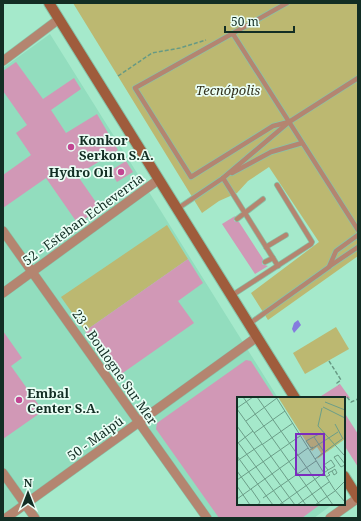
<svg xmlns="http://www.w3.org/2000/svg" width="361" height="521" viewBox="0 0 361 521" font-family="'Noto Serif',serif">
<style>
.built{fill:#92ddbe}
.green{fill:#bcb871}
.water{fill:#857bde}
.building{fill:#d198b6}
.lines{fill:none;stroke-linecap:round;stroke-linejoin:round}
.lane-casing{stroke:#88c4aa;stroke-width:6}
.street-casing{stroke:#88c4aa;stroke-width:10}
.secondary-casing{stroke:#88c4aa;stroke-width:12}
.path{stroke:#679a84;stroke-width:1.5;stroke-dasharray:4 2;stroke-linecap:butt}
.lane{stroke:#b48570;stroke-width:4.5}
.street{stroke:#b48570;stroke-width:9}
.secondary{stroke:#9f5c3c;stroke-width:10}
.poi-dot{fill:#c24592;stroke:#eafef5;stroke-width:1.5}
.labels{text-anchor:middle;stroke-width:3.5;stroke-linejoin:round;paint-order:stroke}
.park-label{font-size:13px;font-style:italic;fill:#32311c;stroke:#eafef5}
.poi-label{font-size:13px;font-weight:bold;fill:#132e24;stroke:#eafef5;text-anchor:start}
.street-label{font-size:13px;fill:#132e24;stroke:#eafef5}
.inset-road{fill:none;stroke:#6b9e88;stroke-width:1}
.view{fill:#7b2cbf;fill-opacity:0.15;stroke:#7b2cbf;stroke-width:2}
.inset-edge{fill:none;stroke:#132e24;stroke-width:2}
</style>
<rect width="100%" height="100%" fill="#a5e9cb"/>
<!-- built -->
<polygon class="built" points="50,34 278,398 238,398 238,504 333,504 314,518 213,518 140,417 3,515 3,68"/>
<!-- green -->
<g class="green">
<polygon points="73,3 358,3 358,256 268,320 251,293 319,242 269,167 248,181 237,193 219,201 202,213"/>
<polygon points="167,225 188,259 85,331 61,297"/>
<polygon points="336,327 349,349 305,374 293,353"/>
</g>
<!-- water -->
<polygon class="water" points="298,320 301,325 294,333 292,329 294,323"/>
<!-- building -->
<g class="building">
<polygon points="16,62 43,99 74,78 81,89 51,110 66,133 97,114 118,150 77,175 100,208 78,224 46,178 3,208 3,175 31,155 16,133 27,125 3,91 3,71"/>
<polygon points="126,161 133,172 117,182 110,171"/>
<polygon points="235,216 234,221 239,222 263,259 262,264 268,266 255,274 222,224"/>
<polygon points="188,259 203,283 178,301 194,323 117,377 85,331"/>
<polygon points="3,331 22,358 11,366 43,411 3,439"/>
<polygon points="246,360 251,361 275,398 238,398 238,504 321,504 302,518 219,518 156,429 157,423"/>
<polygon points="340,384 350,398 318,398"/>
<polygon points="344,412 358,434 358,467 344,445"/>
</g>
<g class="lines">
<defs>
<g id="lane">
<polyline points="287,3 135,88 191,177 273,126 289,122"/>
<polyline points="233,34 358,230"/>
<polyline points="232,173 271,152 302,143"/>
<polyline points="223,178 278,266"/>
<polyline points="177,209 223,178 289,122 358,78"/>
<polyline points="237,219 263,199"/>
<polyline points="266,247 286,235"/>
<polyline points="265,262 273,258"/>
<polyline points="330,266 358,247"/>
<polyline points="231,296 311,244 312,242 277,185"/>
<polyline points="249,324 329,267 336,251 358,235"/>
</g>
<g id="street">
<polyline points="3,61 59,19"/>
<polyline points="3,231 207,518"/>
<polyline points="3,293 158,180"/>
<polyline points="3,473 35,518"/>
<polyline points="6,518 257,337"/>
<polyline points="330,518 358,498"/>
</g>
<g id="secondary">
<polyline points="49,3 295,398"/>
<polyline points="344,476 358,498"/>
</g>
</defs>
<!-- lane casing -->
<use href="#lane" class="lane-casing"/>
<!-- street casing -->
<use href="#street" class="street-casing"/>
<!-- secondary casing -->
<use href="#secondary" class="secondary-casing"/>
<!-- path -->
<g class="path">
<polyline points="118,76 152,53 180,48 206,40"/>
<polyline points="329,361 341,380 337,383 339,385"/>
<polyline points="347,397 351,402 358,399"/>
</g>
<!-- lane -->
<use href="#lane" class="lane"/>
<!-- street -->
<use href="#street" class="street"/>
<!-- secondary -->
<use href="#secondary" class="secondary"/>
</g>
<!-- markers -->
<g class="poi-dot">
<circle cx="71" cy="147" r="4"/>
<circle cx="121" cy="172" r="4"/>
<circle cx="19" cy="400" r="4"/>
</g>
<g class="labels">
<!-- park labels -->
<g class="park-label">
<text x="228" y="95">Tecnópolis</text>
</g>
<!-- poi labels -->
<g class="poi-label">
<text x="79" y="145">Konkor<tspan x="79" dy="15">Serkon S.A.</tspan></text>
<text x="113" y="177" text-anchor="end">Hydro Oil</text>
<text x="27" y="398">Embal<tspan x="27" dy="15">Center S.A.</tspan></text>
</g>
<!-- street labels -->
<g class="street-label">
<text transform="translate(83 219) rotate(-36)" y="5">52 - Esteban Echeverría</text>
<text transform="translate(115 367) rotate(55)" y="5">23 - Boulogne Sur Mer</text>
<text transform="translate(95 438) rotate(-36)" y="5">50 - Maipú</text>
</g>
</g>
<!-- overview -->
<g transform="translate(237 397)">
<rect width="108" height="108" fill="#a5e9cb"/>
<path d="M41,0H108V42L80,62L84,56L80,50L75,54Z" fill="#bcb871"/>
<path class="inset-road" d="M6,0L83,108M20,0L96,108M39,0L97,92L108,105M88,5L108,13M86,10L108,21M0,11L16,0M85,11L81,29L107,58M0,12L69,108M9,24L40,1M98,27L106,42M0,29L58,108M17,36L48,14M77,40L87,55M0,44L47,108M1,46L16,34M26,47L56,26M76,50L74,51L69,44L84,36M73,53L101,35M0,59L36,108M78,62L105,42M0,64L25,47M108,67L101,58L97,60L104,70L108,68M0,74L13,92M89,80L93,78L91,76L95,74L98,72L100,76L97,78L95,74M0,83L63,39M0,89L13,108M14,92L23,105L21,108M98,94L108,84M26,101L79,64M0,102L71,51M42,108L91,73L87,68L94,63L98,69L91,73M60,108L92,85M78,108L98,94"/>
<path class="view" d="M59,37H87V78H59Z"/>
<rect width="108" height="108" class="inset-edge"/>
</g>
<!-- border -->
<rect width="361" height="521" fill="none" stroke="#132e24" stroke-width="8"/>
<!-- north arrow -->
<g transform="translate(28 493)" stroke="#eafef5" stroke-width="3" paint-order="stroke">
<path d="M0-3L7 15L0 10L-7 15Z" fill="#132e24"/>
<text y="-6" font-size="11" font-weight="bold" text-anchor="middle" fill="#132e24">N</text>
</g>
<!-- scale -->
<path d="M225 26v6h69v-6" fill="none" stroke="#132e24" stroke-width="2"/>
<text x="231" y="26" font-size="12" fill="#132e24" stroke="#eafef5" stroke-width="3" paint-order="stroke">50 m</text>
</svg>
